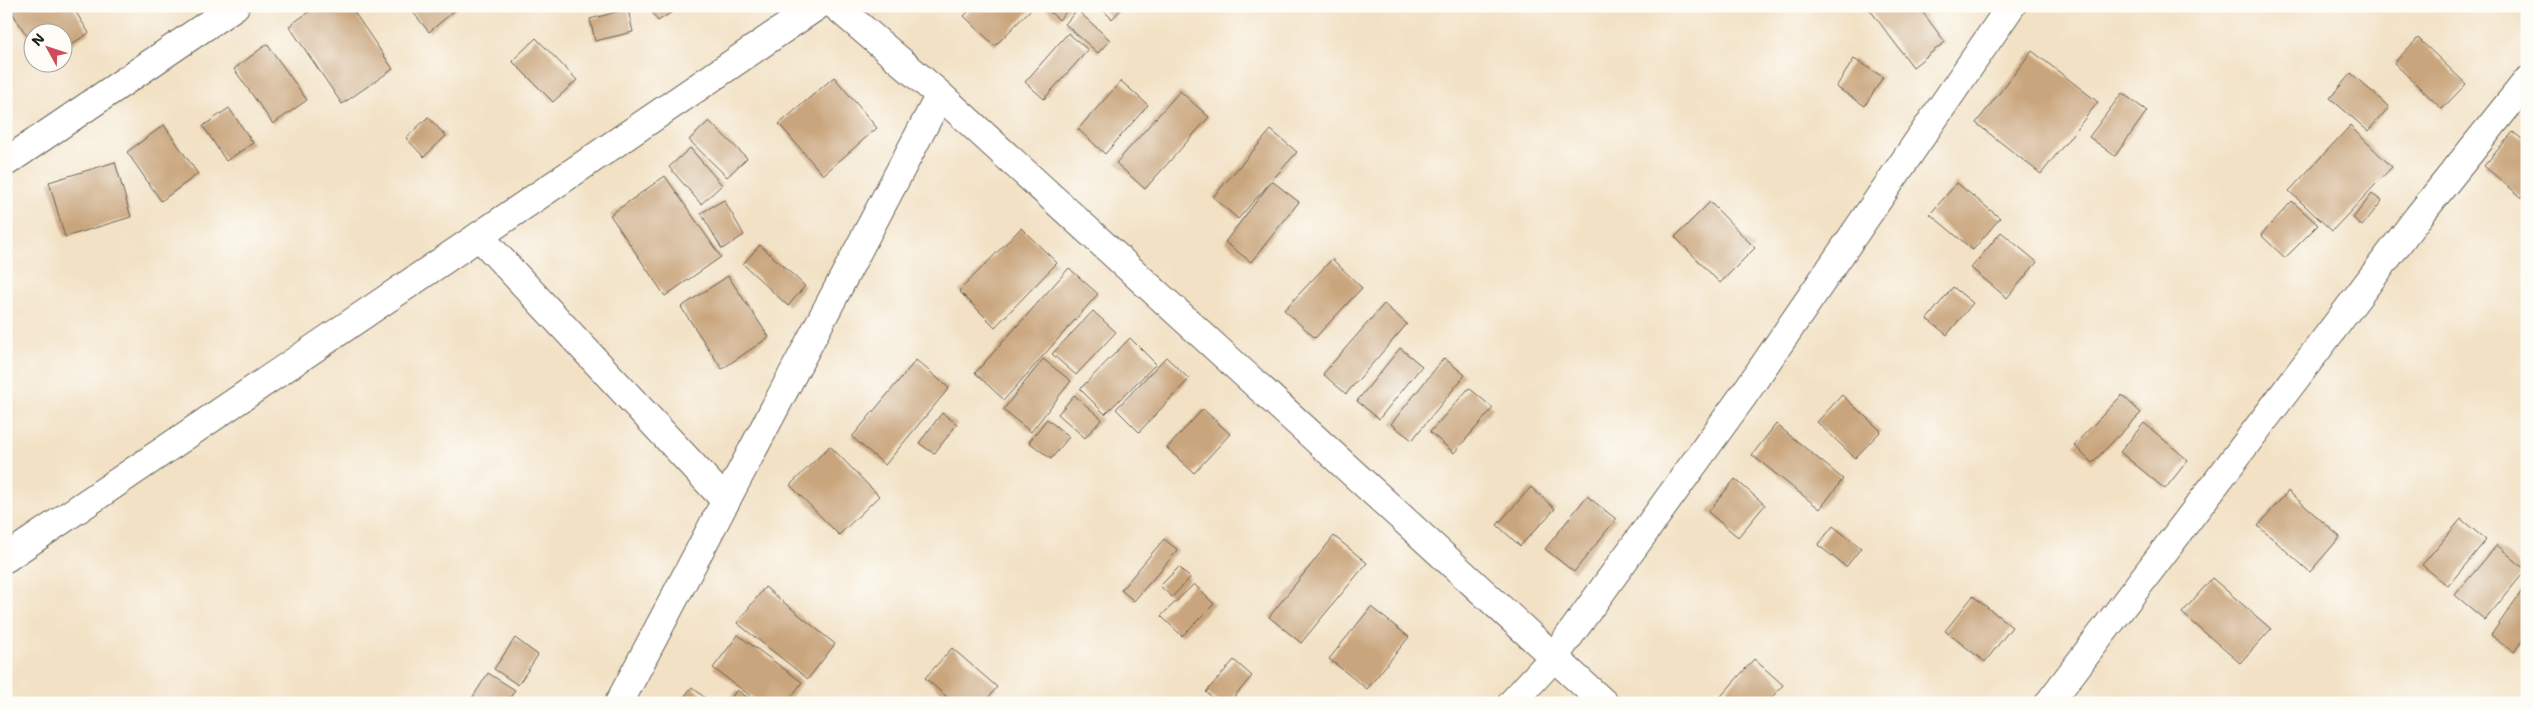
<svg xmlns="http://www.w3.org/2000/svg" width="2533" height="709" viewBox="0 0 2533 709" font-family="'Shantell Sans',sans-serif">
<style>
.building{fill:#c9a57d}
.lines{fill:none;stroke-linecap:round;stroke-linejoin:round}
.street-casing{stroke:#676157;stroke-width:30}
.street{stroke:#fff;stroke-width:28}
</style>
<rect width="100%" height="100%" fill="#fdfcf7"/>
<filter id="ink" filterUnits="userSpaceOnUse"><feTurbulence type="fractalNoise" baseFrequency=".02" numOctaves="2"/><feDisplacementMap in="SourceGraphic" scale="10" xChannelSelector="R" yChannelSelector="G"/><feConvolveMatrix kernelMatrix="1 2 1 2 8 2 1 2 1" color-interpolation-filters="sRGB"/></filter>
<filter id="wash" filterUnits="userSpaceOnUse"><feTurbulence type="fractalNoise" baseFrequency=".0096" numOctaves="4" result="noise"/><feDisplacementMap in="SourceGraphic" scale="20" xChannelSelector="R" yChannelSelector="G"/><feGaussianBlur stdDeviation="1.12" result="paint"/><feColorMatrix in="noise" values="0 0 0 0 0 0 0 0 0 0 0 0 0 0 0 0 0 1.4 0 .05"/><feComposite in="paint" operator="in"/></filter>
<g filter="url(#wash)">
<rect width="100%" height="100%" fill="#f2e1c4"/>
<g id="blocks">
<!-- building -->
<g class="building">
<polygon points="8,6 72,6 89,33 62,50 62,32 32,32 32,44"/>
<polygon points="317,6 350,6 393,69 342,104 289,26"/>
<polygon points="408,6 460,6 429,32"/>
<polygon points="648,6 681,6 658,21"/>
<polygon points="974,6 1034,6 995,46 964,16"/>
<polygon points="1043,6 1071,6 1059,20"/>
<polygon points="1099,6 1124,6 1112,19"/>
<polygon points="1867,6 1918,6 1945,42 1913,67"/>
<polygon points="628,9 633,32 595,41 590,19"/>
<polygon points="1077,10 1110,40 1098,53 1065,24"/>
<polygon points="1068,33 1088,50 1044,99 1025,82"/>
<polygon points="536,38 577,80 553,102 512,61"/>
<polygon points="2418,38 2466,84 2442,109 2394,63"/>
<polygon points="267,44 307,100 273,124 234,69"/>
<polygon points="2032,51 2098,102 2041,174 1976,123"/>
<polygon points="1854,59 1883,77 1865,106 1836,87"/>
<polygon points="2351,73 2389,107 2368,131 2330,98"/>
<polygon points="834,77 877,128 823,175 779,124"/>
<polygon points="1121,81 1148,105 1105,154 1078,129"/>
<polygon points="1180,91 1209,117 1145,189 1116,163"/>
<polygon points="2122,93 2147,111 2115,156 2089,137"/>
<polygon points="229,108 253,143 226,161 203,126"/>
<polygon points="428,117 446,136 424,157 406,138"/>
<polygon points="709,121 747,158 727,177 689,140"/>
<polygon points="164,125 198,174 161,201 127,152"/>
<polygon points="2350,126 2392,167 2332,231 2289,191"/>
<polygon points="1271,130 1297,152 1238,219 1213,197"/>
<polygon points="2513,132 2527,143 2527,202 2484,166"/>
<polygon points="690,148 722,185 701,204 669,167"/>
<polygon points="115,162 131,217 65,237 49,182"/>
<polygon points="665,176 721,257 665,296 610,215"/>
<polygon points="1272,181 1299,202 1251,262 1225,242"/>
<polygon points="1957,183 2000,218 1973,250 1930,214"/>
<polygon points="2372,194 2382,201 2362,226 2353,218"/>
<polygon points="724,200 744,235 722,249 701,213"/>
<polygon points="2292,201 2318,225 2285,258 2261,235"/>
<polygon points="1710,202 1755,248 1720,283 1675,237"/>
<polygon points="1021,228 1057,263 995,327 959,291"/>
<polygon points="2001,232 2037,262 2007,298 1971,268"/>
<polygon points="760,245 805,286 788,306 743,264"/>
<polygon points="1332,259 1362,288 1315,338 1284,310"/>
<polygon points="1069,268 1098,294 1004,400 975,373"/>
<polygon points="728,276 769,337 722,369 681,307"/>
<polygon points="1953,287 1973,303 1947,335 1927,319"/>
<polygon points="1384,304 1407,324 1346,394 1323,374"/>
<polygon points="1093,311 1116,332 1076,375 1052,354"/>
<polygon points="1130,338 1156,364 1105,414 1080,389"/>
<polygon points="1400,348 1422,366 1379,419 1357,401"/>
<polygon points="1166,357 1189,379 1139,432 1116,409"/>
<polygon points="1444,358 1465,375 1412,440 1391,424"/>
<polygon points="1043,359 1071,381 1031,432 1003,410"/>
<polygon points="916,360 949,388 885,465 852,437"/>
<polygon points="1469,388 1493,408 1454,453 1430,432"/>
<polygon points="1074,395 1102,419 1085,438 1058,414"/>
<polygon points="1842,395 1881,431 1855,458 1817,422"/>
<polygon points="2122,395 2141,413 2092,463 2074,445"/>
<polygon points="1203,409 1230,434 1194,473 1167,448"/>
<polygon points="942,413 957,424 934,454 919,443"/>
<polygon points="1047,419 1069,437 1051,459 1029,442"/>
<polygon points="2144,423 2188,460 2165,489 2120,452"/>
<polygon points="1776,424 1843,479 1820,509 1752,455"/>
<polygon points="830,446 879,496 839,535 790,485"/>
<polygon points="1735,479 1765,505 1738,537 1708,512"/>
<polygon points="1531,487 1555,509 1520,546 1497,525"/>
<polygon points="2288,491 2340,537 2310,572 2258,526"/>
<polygon points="1587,496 1616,519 1574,572 1545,549"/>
<polygon points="2461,519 2486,540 2448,586 2422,565"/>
<polygon points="1833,526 1861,548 1846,567 1818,545"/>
<polygon points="1334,536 1367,563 1301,643 1269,617"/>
<polygon points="1164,539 1178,550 1134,601 1121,590"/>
<polygon points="2497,545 2526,570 2485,620 2455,595"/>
<polygon points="1179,567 1190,578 1172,597 1160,586"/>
<polygon points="2212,578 2271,629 2240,663 2182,613"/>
<polygon points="1194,584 1214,604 1182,636 1161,616"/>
<polygon points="2527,584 2527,634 2514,652 2491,635"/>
<polygon points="765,587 835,644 808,679 737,623"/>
<polygon points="1973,596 2012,627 1985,662 1945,631"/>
<polygon points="1371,607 1409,637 1367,689 1329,659"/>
<polygon points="738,635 802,682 787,703 760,703 713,668"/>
<polygon points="515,638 538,655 518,685 494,669"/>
<polygon points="952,648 997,687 984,703 954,703 925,678"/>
<polygon points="1754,659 1783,685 1767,703 1715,703"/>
<polygon points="1234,660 1252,676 1229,703 1219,703 1206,692"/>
<polygon points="488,673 515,690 507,703 475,703 471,700"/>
<polygon points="692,687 711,703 679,703"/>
<polygon points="737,690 755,703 727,703"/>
</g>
</g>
</g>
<g filter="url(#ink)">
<use href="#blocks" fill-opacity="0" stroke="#676157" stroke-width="1"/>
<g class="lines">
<defs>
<g id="street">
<polyline points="836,6 940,95 1604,703"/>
<polyline points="6,162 235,6"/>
<polyline points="479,236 726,501"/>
<polyline points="6,558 817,6"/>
<polyline points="619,703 940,95"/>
<polyline points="1512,703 1554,657 1743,396 2011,6"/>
<polyline points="2049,703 2418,217 2527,81"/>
</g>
</defs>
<!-- street casing -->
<use href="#street" class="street-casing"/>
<!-- street -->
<use href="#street" class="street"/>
</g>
</g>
<!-- margin -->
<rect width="2533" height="709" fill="none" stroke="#fdfcf7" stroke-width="25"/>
<!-- north arrow -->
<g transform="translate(48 48) rotate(310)"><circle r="24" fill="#fdfcf7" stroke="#a3a29f"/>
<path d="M0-4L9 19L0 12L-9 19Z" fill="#d1495b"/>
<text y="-8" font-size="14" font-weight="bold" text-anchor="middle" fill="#1c1c1c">N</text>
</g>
</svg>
